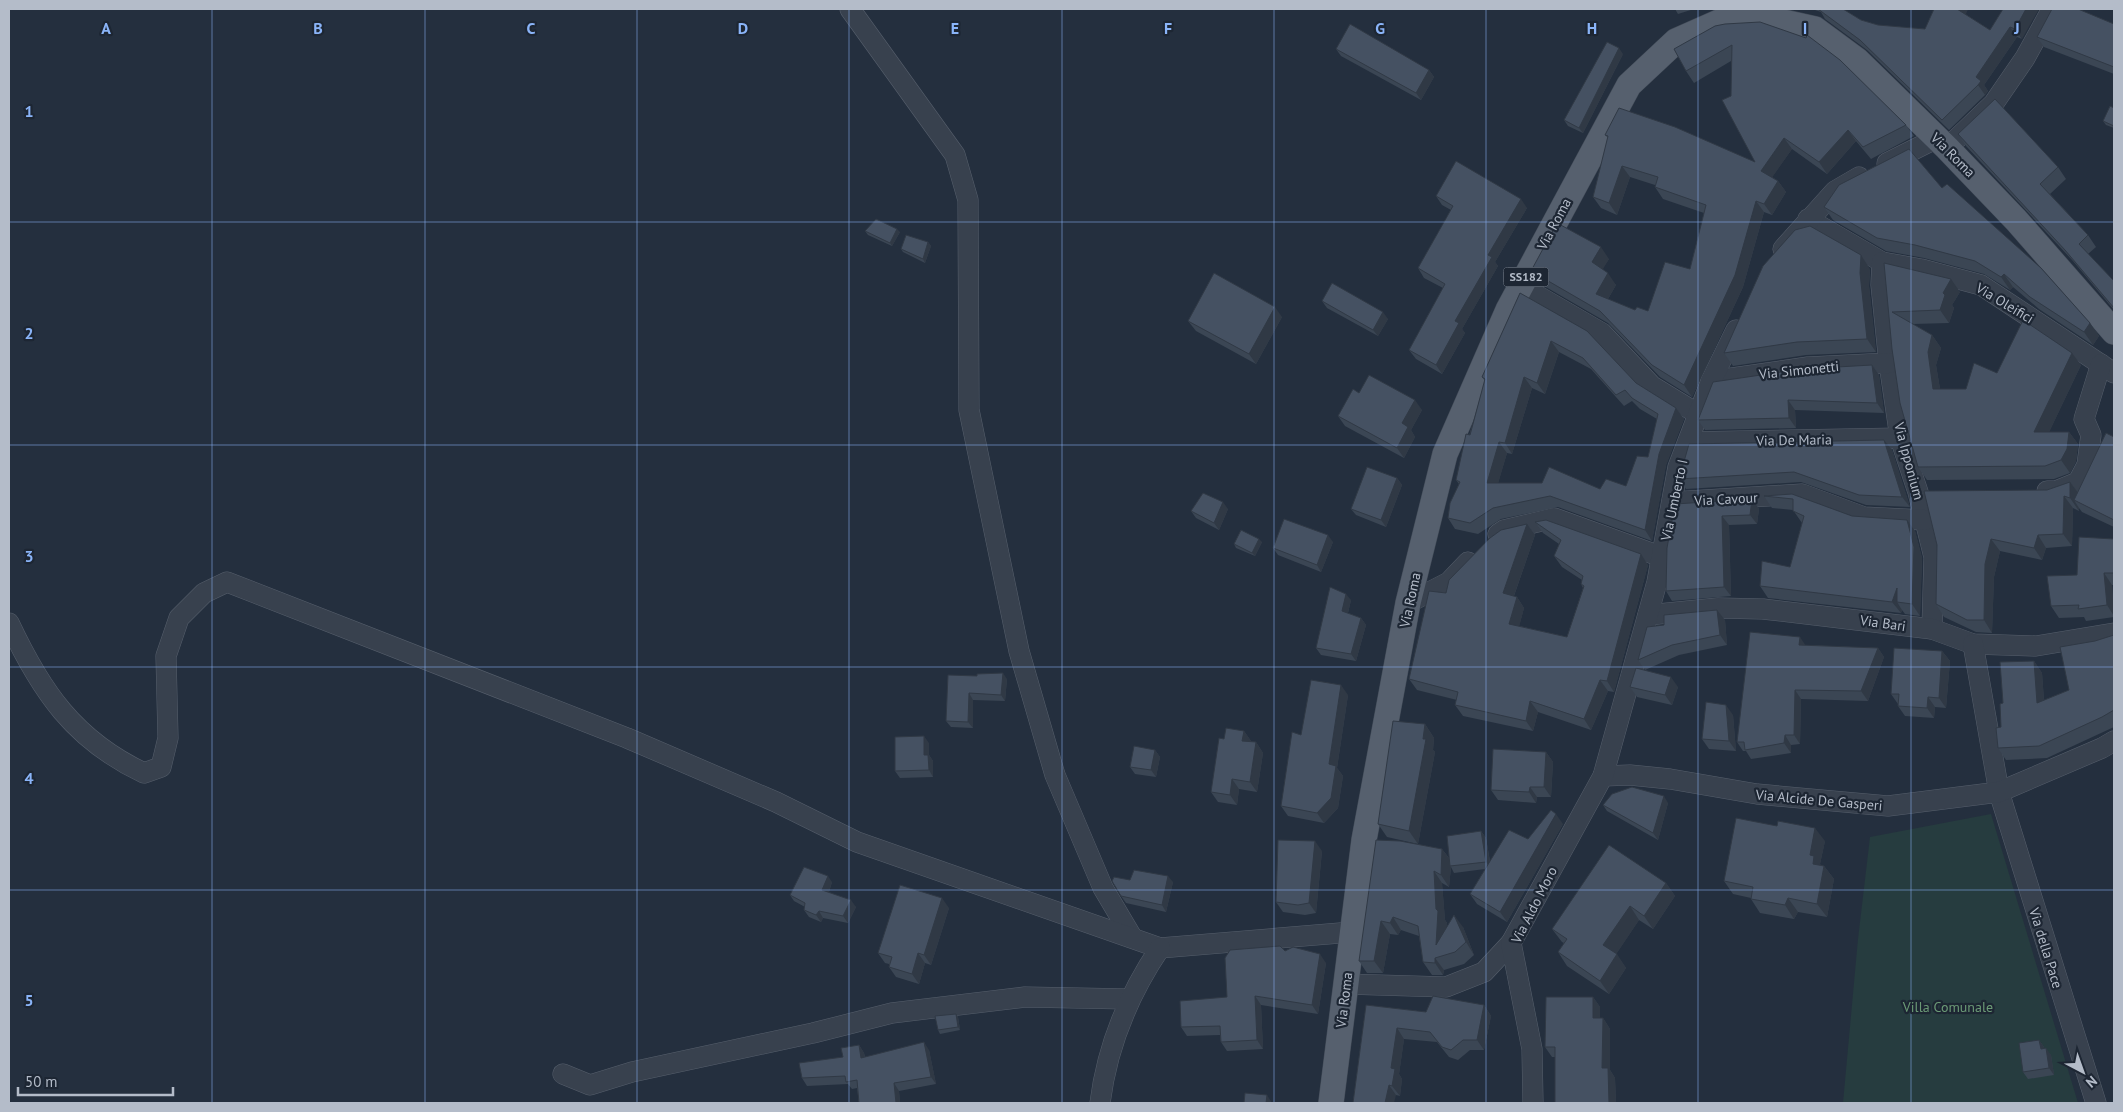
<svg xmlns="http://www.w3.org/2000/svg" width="2123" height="1112" viewBox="0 0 2123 1112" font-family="'PT Sans',sans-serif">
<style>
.green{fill:#263c3f}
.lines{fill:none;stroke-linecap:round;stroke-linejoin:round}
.minor-casing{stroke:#565f6c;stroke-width:21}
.major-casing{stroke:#414a57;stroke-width:26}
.minor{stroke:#38414e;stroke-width:20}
.major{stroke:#56606e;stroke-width:25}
.wall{fill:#3b4654;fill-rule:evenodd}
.shaded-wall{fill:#303945}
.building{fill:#455162;stroke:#303945;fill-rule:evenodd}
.grid{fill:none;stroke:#8ab4f8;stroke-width:1;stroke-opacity:0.55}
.labels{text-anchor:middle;stroke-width:4.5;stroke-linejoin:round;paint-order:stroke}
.shield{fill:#1d2633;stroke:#878f9c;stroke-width:1}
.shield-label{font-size:12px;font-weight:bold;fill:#b4bcc9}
.street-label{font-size:14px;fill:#b4bcc9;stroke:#1d2633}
.park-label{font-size:14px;fill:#6b9a76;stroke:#1d2633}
.grid-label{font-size:16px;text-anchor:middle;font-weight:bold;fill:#8ab4f8;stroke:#1d2633;stroke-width:4.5;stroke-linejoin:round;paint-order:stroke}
</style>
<rect width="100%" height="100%" fill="#242f3e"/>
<!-- green -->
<polygon class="green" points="1991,814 2078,1103 1843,1103 1858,939 1870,837"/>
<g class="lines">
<defs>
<g id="minor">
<polyline points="850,9 955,155 968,200 969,410 1019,651 1055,775 1103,888 1132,937"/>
<polyline points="1947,148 1994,103 2025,58 2052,9"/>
<polyline points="1887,163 1937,138"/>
<polyline points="1808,219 1882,262 1921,269 1981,285 2114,373"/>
<polyline points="1783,249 1835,191 1859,177"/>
<polyline points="1882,262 1881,285 1889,363 1900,438 1918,492 1934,557 1932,629"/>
<polyline points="1521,286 1602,333 1652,386 1698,414"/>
<polyline points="1711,381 1808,367 1889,363"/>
<polyline points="1688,442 1900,438"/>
<polyline points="2047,491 2056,491 2078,482 2087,465 2091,435 2084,419 2101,364"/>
<polyline points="1672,502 1802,494 1864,517 1925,520"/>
<polyline points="1498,534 1504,530 1554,518 1662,557"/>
<polyline points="1408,603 1449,582 1468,562"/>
<polyline points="1648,615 1718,608 1763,609 1932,629 1973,644 2036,646 2114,633"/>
<path d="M9,623C41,691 74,740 144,773L161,767L168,738L166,656L179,618L204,593L227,582L627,738L776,802L857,842L1160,948L1352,932"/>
<polyline points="1973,644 1999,792 2096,1103"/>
<polyline points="1603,776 1630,775 1670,779 1757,794 1888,806 1999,792 2102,748 2114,741"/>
<polyline points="1345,984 1446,987 1484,972 1511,943"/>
<polyline points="563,1074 590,1085 632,1072 813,1033 892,1013 1025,997 1129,999"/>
<path d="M1100,1103C1107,1047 1129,994 1160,948"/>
<polyline points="1533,1103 1532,1049 1511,943 1603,776 1657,582 1678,467 1711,381 1736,330"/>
</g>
<polyline id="major" points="1331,1103 1364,840 1408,603 1445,454 1508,310 1629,85 1676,41 1719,22 1766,18 1815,29 1857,60 1947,148 2016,220 2114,332"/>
</defs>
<!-- minor casing -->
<use href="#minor" class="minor-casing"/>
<!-- major casing -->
<use href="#major" class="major-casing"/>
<!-- minor -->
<use href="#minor" class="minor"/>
<!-- major -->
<use href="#major" class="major"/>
</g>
<!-- wall -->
<g class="wall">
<polygon points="1675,9 1694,9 1678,14"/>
<polygon points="1812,9 1843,9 1861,20 1878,25 1925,29 1934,9 1968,9 1965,14 1990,30 2003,9 2022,39 2017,37 1984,85 1988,91 1985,95 1949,130 1867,50 1825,19 1821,12"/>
<polygon points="2114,24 2114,74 2044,47 2037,37"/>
<polygon points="1715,26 1906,125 1914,136 1871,159 1856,141 1827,174 1792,149 1772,177 1778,181 1786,192 1772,215 1764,212 1743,287 1692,397 1660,377 1608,323 1539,283 1531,271 1609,259 1602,269 1616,285 1608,299 1635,310 1648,311 1690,269 1704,213 1663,199 1655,187 1655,185 1630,177 1617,215 1601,208 1593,197 1608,138 1605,135 1755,162 1731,96 1731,61 1694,83 1686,71"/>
<polygon points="1336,49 1429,70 1434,77 1421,100 1341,56"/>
<polygon points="1623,54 1583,133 1568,126 1564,120"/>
<polygon points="2114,108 2114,128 2106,125 2103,121"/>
<polygon points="1958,134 2058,167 2066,179 2050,194 2088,235 2096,247 2088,254 2114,281 2114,310 2073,261 1966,146"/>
<polygon points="1942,188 2090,323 2099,336 2093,345 2039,309 2013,287 2010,290 1984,274 1924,258 1886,251 1833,220 1824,207"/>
<polygon points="1436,196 1527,208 1495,262 1498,266 1462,329 1465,333 1442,374 1416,359 1409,350 1443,288 1424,278 1418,268 1451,210 1442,205"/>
<polygon points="865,231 900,232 892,246 868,235"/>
<polygon points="928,242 931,246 925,263 903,252 901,249"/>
<polygon points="1884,263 1960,292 1952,305 1954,308 1949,323 1913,324 1932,335 1941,348 1936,365 1940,389 1966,389 1997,373 2081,365 2049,432 2069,432 2078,444 2076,461 2070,473 2054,479 1927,480 1918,467"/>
<polygon points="1870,269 1869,286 1876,352 1806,355 1733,366 1724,353"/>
<path d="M1520,293L1636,383L1676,408L1684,419L1666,465L1652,541L1558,507L1501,519L1478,534L1455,529L1448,518L1459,484L1456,480L1485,381L1482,377ZM1559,352L1591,369L1624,406L1632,401L1640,409L1657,419L1648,457L1626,486L1600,489L1498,483L1507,453L1512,454L1532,388L1545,394Z"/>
<polygon points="1322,301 1388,319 1378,336 1327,308"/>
<polygon points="1282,317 1256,364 1196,331 1188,321"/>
<polygon points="1872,365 1879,375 1884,413 1795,410 1796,428 1705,430 1698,420"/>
<polygon points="1359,393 1422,410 1411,430 1415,437 1404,458 1345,426 1338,416"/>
<polygon points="2114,437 2114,527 2082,512 2079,508 2079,511 2073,508 2072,546 2046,548 2042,560 2000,551 1994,577 1992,633 1976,632 1944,617 1936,604 1937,545 2047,490 2070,482 2077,492"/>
<polygon points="1884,440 1892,450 1910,507 1866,505 1801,482 1686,489 1679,479"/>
<polygon points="1397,478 1402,485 1386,527 1356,515 1351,509"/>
<polygon points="1792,494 1852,516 1907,520 1915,531 1922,558 1920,616 1905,614 1902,610 1901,613 1768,598 1760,586 1790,567 1802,523 1793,510 1772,508 1764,496"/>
<polygon points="1752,499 1759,509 1757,524 1729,525 1731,596 1672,601 1666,591 1667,548"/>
<polygon points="1228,509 1219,530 1196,518 1191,511"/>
<polygon points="1535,522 1648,565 1614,692 1608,691 1591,730 1538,712 1533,731 1463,716 1455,705 1457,700 1417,690 1409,679 1446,593 1527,524 1535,535 1514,596 1517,597 1524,608 1519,626 1567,637 1583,588 1581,584 1582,580 1562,567 1554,556 1559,544 1543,533"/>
<polygon points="2114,539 2114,585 2112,585 2114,617 2086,621 2084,617 2059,618 2051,606 2077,575"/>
<polygon points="1262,542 1255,556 1236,548 1234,544"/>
<polygon points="1333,542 1321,572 1278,555 1273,548"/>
<polygon points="1351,600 1348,613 1361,618 1366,625 1356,661 1321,655 1316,648"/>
<polygon points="1725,620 1727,645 1679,655 1645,670 1638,660"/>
<polygon points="2114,635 2114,727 2047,758 2006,760 1998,748 2001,727 2003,703 2034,661 2042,673 2044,700 2069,690 2095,641"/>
<polygon points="1806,645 1878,648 1884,657 1868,701 1801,699 1800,744 1791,745 1791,753 1751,759 1746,751 1743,751 1737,742"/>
<polygon points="1942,651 1950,661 1946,708 1935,707 1934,718 1905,716 1898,706 1898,704 1891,694"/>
<polygon points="948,675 1007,679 1005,701 973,700 973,728 951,727 946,721"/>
<polygon points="1630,687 1678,687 1672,705 1637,697"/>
<polygon points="1348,695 1337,768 1343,776 1338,808 1324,823 1288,816 1281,806 1301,735"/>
<polygon points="1733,715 1736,751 1709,749 1702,739"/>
<polygon points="1425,724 1434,738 1433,750 1435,752 1418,844 1387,837 1378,824"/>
<polygon points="1244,731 1251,741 1250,742 1256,742 1263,753 1257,792 1239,789 1237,805 1218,802 1211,792 1224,739"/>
<polygon points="929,743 929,755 933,761 933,777 900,778 895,771"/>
<polygon points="1155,750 1160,757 1156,777 1135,774 1130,767"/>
<polygon points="1546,752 1553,762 1551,797 1537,797 1536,803 1498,800 1491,790"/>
<polygon points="1668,803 1658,840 1607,811 1603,805"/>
<polygon points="1563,824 1507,922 1477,904 1470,894 1485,869 1454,873 1451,867 1449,887 1442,883 1445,920 1447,923 1446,928 1463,927 1474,955 1464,964 1444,970 1443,975 1432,975 1423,962 1419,936 1401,930 1398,935 1390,934 1383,973 1367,973 1359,961 1400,841 1442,849 1449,858 1481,831 1486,838 1490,861 1528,839"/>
<polygon points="1825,841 1820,864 1821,866 1824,866 1834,879 1827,917 1798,912 1794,919 1760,913 1751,899 1751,898 1733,894 1724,881"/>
<polygon points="1322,851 1316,913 1305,915 1283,912 1276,902"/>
<polygon points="1130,880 1173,882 1166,912 1126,903 1121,896"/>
<polygon points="832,882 829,892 856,907 848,923 823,918 821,922 809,917 804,910 805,907 794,901 790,895"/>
<polygon points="1666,883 1675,896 1653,929 1639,920 1616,954 1626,968 1609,994 1567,966 1558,952 1564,943 1562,942 1552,929"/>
<polygon points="949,908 931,965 925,963 919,984 896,977 889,967 889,964 885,963 878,953"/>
<polygon points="1285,951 1326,963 1318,1014 1261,1005 1263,1049 1227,1051 1221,1042 1220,1035 1187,1036 1181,1027 1227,997"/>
<polygon points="1593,997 1600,1007 1600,1018 1603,1018 1610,1029 1610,1070 1615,1078 1616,1103 1555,1103 1555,1057 1552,1057 1545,1047"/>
<polygon points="1366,1005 1426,1012 1484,1005 1491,1016 1484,1050 1470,1050 1458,1060 1449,1057 1437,1042 1404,1039 1399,1074 1402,1079 1400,1096 1396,1095 1353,1103"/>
<polygon points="956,1014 958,1017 960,1030 940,1034 938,1030"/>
<polygon points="2039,1040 2044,1047 2044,1048 2051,1055 2054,1075 2028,1079 2023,1072"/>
<polygon points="859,1045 864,1053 865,1057 929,1050 936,1084 899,1091 900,1103 859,1103 857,1088 852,1089 848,1084 807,1086 802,1078 843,1057"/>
</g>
<!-- shaded-wall -->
<g class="shaded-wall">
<polygon points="1957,9 1968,9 1964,19"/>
<polygon points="2026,9 2039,9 2022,39 2015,29"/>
<polygon points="2010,27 2017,37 1984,85 1988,91 1985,95 1978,85 1976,77"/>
<polygon points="1619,48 1623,54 1583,133 1579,128"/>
<polygon points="1429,70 1434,77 1421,100 1416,93"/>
<polygon points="1848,130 1856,141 1827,174 1819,162"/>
<polygon points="1784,138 1792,149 1769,182 1761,171"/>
<polygon points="1622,166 1630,177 1617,215 1609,203"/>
<polygon points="1778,181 1786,192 1772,215 1764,204"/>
<polygon points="1521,199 1527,208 1495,262 1498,266 1462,329 1465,333 1442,374 1436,365 1455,321 1488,255"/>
<polygon points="1756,201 1764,212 1743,287 1692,397 1684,385"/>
<polygon points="897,229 900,232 892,246 890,243"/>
<polygon points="928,242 931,246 925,263 923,259"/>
<polygon points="1601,247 1609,259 1600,274 1592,262"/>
<polygon points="1861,255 1870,269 1869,286 1876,352 1867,339 1860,273"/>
<polygon points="1608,273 1616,285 1604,306 1596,294"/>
<polygon points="2004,274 2013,287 2010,290 2001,277"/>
<polygon points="1951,279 1960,292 1952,305 1954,308 1949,323 1940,310 1943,293"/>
<polygon points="1275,307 1282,317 1256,364 1249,354"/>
<polygon points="1383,312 1388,319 1378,336 1373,330"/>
<polygon points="2090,323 2099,336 2093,345 2084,332"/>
<polygon points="1932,335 1941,348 1936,365 1942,401 1933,389 1928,352"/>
<polygon points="1551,341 1559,352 1545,394 1537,383"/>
<polygon points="2072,353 2081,365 2043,445 2034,432"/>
<polygon points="1872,365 1879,375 1884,413 1877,403"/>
<polygon points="1524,377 1532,388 1512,454 1505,443"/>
<polygon points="1415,400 1422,410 1411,430 1415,437 1404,458 1397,448 1402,423"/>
<polygon points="1788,400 1795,410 1796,428 1789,418"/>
<polygon points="1676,408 1684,419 1666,465 1652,541 1645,530 1659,454"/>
<polygon points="2069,432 2078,444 2076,461 2070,473 2061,460"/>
<polygon points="1884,440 1892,450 1910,507 1902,497"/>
<polygon points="1499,442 1507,453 1495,494 1487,483"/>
<polygon points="1397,478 1402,485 1386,527 1381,520"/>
<polygon points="2070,482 2079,494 2074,500 2079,508 2079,511 2070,498"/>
<polygon points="2064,496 2073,508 2072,546 2063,534"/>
<polygon points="1752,499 1759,509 1757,524 1750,515"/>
<polygon points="1223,502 1228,509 1219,530 1214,523"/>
<polygon points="1722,516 1729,525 1731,596 1724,587"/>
<polygon points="1907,520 1915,531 1922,558 1920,616 1912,604"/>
<polygon points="1527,524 1535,535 1511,604 1503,593"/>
<polygon points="1328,535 1333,542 1321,572 1317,565"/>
<polygon points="2038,535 2046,548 2042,560 2034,548"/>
<polygon points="1259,539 1262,542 1255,556 1252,553"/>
<polygon points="1991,539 2000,551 1994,577 1992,633 1984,620 1985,564"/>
<polygon points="1641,554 1648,565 1614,692 1607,681"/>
<polygon points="2104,573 2112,585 2114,616 2107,605"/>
<polygon points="1897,588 1897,602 1902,610 1901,613 1892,602"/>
<polygon points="1346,594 1351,600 1347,617 1342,611"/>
<polygon points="1517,597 1524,608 1517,635 1509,624"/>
<polygon points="1717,610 1725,620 1727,645 1720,635"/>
<polygon points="1361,618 1366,625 1356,661 1351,654"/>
<polygon points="1800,637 1806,646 1799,645"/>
<polygon points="1878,648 1884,657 1868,701 1861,691"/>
<polygon points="1942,651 1950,661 1946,708 1939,698"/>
<polygon points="2034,661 2042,673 2045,715 2037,703"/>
<polygon points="1003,673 1007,679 1005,701 1001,695"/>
<polygon points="1671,677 1678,687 1672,705 1665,695"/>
<polygon points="1600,680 1608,691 1591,730 1584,719"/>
<polygon points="1341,685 1348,695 1337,768 1343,776 1338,808 1324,823 1317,813 1329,764"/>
<polygon points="1795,690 1801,699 1800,744 1794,735"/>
<polygon points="969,693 973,700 973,728 968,722"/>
<polygon points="1928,697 1935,707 1934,718 1927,708"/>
<polygon points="1530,701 1538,712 1533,731 1526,721"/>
<polygon points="1726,705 1733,715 1736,751 1729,741"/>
<polygon points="1425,724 1434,738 1433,750 1435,752 1418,844 1409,831 1423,739"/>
<polygon points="1244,731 1251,741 1249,751 1242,741"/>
<polygon points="1785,735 1791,745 1791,753 1784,743"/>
<polygon points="924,736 929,743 929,755 933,761 933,777 929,770 924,755"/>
<polygon points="1256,742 1263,753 1257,792 1250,782"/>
<polygon points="1155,750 1160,757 1156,777 1151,770"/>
<polygon points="1546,752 1553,762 1551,797 1544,787"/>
<polygon points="1232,779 1239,789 1237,805 1230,795"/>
<polygon points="1530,787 1537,797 1536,803 1529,792"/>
<polygon points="1664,796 1668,803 1658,840 1653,833"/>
<polygon points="1556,814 1563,824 1507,922 1500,912"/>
<polygon points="1815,828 1825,841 1820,864 1824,869 1813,864 1810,855"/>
<polygon points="1481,831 1486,838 1491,869 1486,862"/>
<polygon points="1315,841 1322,851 1316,913 1309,903"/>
<polygon points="1442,849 1451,861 1450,866 1451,867 1449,887 1441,875"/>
<polygon points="1824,866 1834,879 1827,917 1817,904"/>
<polygon points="1434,871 1442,883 1445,920 1447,923 1445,955 1436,945 1436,909"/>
<polygon points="828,876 832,882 827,897 822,890"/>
<polygon points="1168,876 1173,882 1166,912 1162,905"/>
<polygon points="1666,883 1675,896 1653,929 1644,916"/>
<polygon points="942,898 949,908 931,965 924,955"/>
<polygon points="1788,898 1798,912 1794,919 1785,905"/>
<polygon points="851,900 856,907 848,923 843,916"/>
<polygon points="1630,906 1639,920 1613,959 1603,945"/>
<polygon points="819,911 823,918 821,922 816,915"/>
<polygon points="1454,915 1463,927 1474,955 1466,942"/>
<polygon points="1393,917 1401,930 1398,935 1390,923"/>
<polygon points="1381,921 1390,934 1383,973 1374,961"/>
<polygon points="918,953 925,963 919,984 912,974"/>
<polygon points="1320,954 1326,963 1318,1014 1312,1005"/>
<polygon points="1617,954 1626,968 1609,994 1600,981"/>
<polygon points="1435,958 1444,970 1443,975 1435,963"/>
<polygon points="1255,996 1261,1005 1263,1049 1257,1040"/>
<polygon points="1593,997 1600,1007 1600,1028 1593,1018"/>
<polygon points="1484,1005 1491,1016 1484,1050 1477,1040"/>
<polygon points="956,1014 958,1017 960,1030 958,1027"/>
<polygon points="1603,1018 1610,1029 1610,1070 1615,1078 1616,1103 1609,1103 1602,1068"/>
<polygon points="1397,1028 1404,1039 1399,1074 1402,1079 1400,1096 1392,1086 1391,1068"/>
<polygon points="2039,1040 2044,1047 2046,1056 2041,1049"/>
<polygon points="924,1042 929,1050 936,1084 931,1077"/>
<polygon points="859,1045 864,1053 866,1065 861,1058"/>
<polygon points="2046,1048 2051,1055 2054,1075 2049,1068"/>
<polygon points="894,1083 899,1091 900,1103 896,1103"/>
<polygon points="1389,1085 1396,1095 1394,1103 1385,1103"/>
<polygon points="1267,1095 1272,1103 1266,1103"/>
</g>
<!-- building -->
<g class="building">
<polygon points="1818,9 1843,9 1861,20 1878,25 1925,29 1934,9 1957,9 1990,30 2003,9 2026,9 2015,29 2010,27 1976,77 1981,81 1978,85 1942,120 1860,40"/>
<polygon points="2052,9 2078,9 2114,24 2114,67 2037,37"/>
<polygon points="1760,22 1806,38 1807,35 1840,60 1906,125 1863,147 1848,130 1819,162 1784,138 1761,171 1778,181 1764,204 1756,201 1735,275 1684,385 1652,365 1600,311 1531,271 1557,223 1601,247 1592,262 1608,273 1596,294 1635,310 1637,307 1648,311 1665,262 1690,269 1706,205 1655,187 1658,177 1622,166 1609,203 1593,197 1608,136 1605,135 1619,108 1675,127 1755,162 1722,100 1731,96 1732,45 1686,71 1674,49 1715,26 1725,24"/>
<polygon points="1350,24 1429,70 1416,93 1336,49"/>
<polygon points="1607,42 1619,48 1579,128 1564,120"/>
<polygon points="1995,99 2058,167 2040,184 2088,235 2079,244 2114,281 2114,308 2065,250 1958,134"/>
<polygon points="2110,106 2114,108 2114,126 2103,121"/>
<polygon points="1909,149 1942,188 1947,184 2041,268 2090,323 2084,332 2030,297 2004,274 2001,277 1975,261 1915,245 1877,238 1824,207 1839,185"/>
<polygon points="1456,161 1521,199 1488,255 1492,257 1455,321 1459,323 1436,365 1409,350 1445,284 1418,268 1453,206 1436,196"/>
<polygon points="876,219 897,229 890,243 865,231"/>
<polygon points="1810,226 1861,255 1860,273 1867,339 1797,342 1724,353 1763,266 1795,230"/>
<polygon points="906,235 928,242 923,259 901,249"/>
<polygon points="1884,263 1951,279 1943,293 1945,295 1940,310 1892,312 1932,335 1928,352 1933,389 1966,389 1974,363 1997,373 2023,320 2072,353 2034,432 2069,432 2067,449 2061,460 2045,466 1918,467 1900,403 1892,349"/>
<polygon points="1214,273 1275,307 1249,354 1188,321"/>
<polygon points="1332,283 1383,312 1373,330 1322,301"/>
<path d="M1520,293L1587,331L1636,383L1676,408L1659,454L1645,530L1550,496L1493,508L1470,523L1448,518L1450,503L1460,482L1456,480L1466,434L1470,435L1485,379L1482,377ZM1551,341L1583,358L1616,395L1625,390L1632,398L1658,414L1648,457L1637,456L1626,486L1606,479L1600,489L1549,467L1542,483H1487L1499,442L1505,443L1524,377L1537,383Z"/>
<polygon points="1872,365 1877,403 1788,400 1789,418 1698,420 1713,382 1802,369"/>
<polygon points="1369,375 1415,400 1402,423 1408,427 1397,448 1338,416 1353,389 1359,393"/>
<polygon points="2106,433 2114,437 2114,520 2074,500"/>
<polygon points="1884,440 1902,497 1859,495 1794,472 1679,479 1689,444"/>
<polygon points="1367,467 1397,478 1381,520 1351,509"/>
<polygon points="2070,482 2070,498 2064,496 2063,534 2038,535 2034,548 1991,539 1985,564 1984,620 1967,620 1936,604 1937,545 1924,491 2047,490"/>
<polygon points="1203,493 1223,502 1214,523 1191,511"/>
<polygon points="1792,494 1852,516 1907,520 1914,547 1912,604 1897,602 1897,588 1892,602 1760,586 1762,561 1790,567 1804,516 1793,511 1793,499 1764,496"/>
<polygon points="1752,499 1750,515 1722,516 1724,587 1666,591 1667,548 1675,504"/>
<polygon points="1284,519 1328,535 1317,565 1273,548"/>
<polygon points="1546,520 1641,554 1607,681 1600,680 1584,719 1530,701 1526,721 1455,705 1458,692 1409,679 1429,591 1446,593 1449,580 1490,538 1501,530 1527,524 1503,593 1517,597 1509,624 1567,637 1584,586 1581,584 1583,576 1554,556 1561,540 1535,522"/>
<polygon points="1241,530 1259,539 1252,553 1234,544"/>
<polygon points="2079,537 2114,539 2114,573 2104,573 2107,605 2078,609 2079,605 2051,606 2047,576 2077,575"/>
<polygon points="1330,587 1346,594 1342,611 1361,618 1351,654 1316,648"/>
<polygon points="1717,610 1720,635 1672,645 1638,660 1647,627 1664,625 1664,615"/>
<polygon points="1750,632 1800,637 1799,645 1878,648 1861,691 1795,690 1794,735 1785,735 1784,743 1745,750 1744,742 1737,742"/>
<polygon points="2114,635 2114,710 2102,717 2039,746 1998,748 1996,728 2001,727 2000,704 2003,703 2000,662 2034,661 2037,703 2069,690 2060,647 2095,641"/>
<polygon points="1894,648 1942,651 1939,698 1928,697 1927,708 1898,706 1899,694 1891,694"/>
<polygon points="1636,668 1671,677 1665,695 1630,687"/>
<polygon points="1003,673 1001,695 969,693 968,722 946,721 948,675 977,676 977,674"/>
<polygon points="1311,680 1341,685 1329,764 1336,766 1331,798 1317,813 1281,806 1292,732 1301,735"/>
<polygon points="1706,702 1726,705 1729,741 1702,739"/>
<polygon points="1393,721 1425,724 1423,739 1426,739 1409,831 1378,824"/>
<polygon points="1226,728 1244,731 1242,741 1256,742 1250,782 1232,779 1230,795 1211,792 1219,738 1224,739"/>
<polygon points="924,736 924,755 928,755 929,770 895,771 895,737"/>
<polygon points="1134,746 1155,750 1151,770 1130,767"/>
<polygon points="1493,749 1546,752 1544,787 1530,787 1529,792 1491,790"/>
<polygon points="1632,787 1664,796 1653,833 1603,805 1612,794"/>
<polygon points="1551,810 1556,814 1500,912 1470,894 1509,830 1528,839"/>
<polygon points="1736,818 1777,826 1778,821 1815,828 1810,855 1814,856 1813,864 1824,866 1817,904 1788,898 1785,905 1751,899 1753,887 1724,881"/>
<polygon points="1481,831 1486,862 1450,866 1447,836"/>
<polygon points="1278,840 1315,841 1309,903 1298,905 1276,902"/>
<polygon points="1376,840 1400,841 1442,849 1441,875 1434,871 1436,909 1438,911 1436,945 1454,915 1466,942 1455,952 1435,958 1435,963 1423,962 1418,926 1393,917 1390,923 1381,921 1374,961 1359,961"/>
<polygon points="1609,845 1666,883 1644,916 1630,906 1603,945 1617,954 1600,981 1558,952 1567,939 1552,929"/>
<polygon points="804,867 828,876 822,890 851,900 843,916 819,911 816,915 804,910 805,903 790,895"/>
<polygon points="1134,870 1168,876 1162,905 1121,896 1112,881 1114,877 1130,880"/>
<polygon points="900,885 942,898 924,955 918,953 912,974 889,967 892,957 878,953"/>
<polygon points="1280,946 1285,951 1293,947 1320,954 1312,1005 1255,996 1257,1040 1221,1042 1220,1026 1181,1027 1180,1001 1227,997 1225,958 1230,950"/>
<polygon points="1433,996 1484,1005 1477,1040 1463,1040 1451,1050 1442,1047 1430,1032 1397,1028 1391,1068 1395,1069 1392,1086 1389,1085 1385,1103 1353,1103 1366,1005 1426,1012"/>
<polygon points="1546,997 1593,997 1593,1018 1603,1018 1602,1068 1608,1068 1609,1103 1555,1103 1555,1047 1545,1047"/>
<polygon points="956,1014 958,1027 938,1030 935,1016"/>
<polygon points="2039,1040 2041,1049 2046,1048 2049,1068 2023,1072 2019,1043"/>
<polygon points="924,1042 931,1077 894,1083 896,1103 859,1103 857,1080 846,1082 845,1076 802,1078 799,1063 843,1057 841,1048 859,1045 861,1058"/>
<polygon points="1245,1093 1267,1095 1266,1103 1244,1103"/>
</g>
<!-- grid -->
<path class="grid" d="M212,9V1103M425,9V1103M637,9V1103M849,9V1103M1062,9V1103M1274,9V1103M1486,9V1103M1698,9V1103M1911,9V1103M9,222H2114M9,445H2114M9,667H2114M9,890H2114"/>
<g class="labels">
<!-- shield labels -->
<rect class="shield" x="1503.5" y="267.5" width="45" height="19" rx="4"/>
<g class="shield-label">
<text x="1526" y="281">SS182</text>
</g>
<!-- street labels -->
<g class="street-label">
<text transform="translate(1953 155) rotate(45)" y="5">Via Roma</text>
<text transform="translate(1554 224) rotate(-62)" y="5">Via Roma</text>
<text transform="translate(2005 303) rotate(31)" y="5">Via Oleifici</text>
<text transform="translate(1799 370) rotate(-6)" y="5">Via Simonetti</text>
<text transform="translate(1794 440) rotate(-1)" y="5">Via De Maria</text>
<text transform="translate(1909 461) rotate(75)" y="5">Via Ipponium</text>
<text transform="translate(1726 499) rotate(-3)" y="5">Via Cavour</text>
<text transform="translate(1674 500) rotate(-78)" y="5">Via Umberto I</text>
<text transform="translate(1410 600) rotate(-78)" y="5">Via Roma</text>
<text transform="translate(1883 623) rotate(8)" y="5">Via Bari</text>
<text transform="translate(1819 800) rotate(5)" y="5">Via Alcide De Gasperi</text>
<text transform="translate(1534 905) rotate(-63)" y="5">Via Aldo Moro</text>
<text transform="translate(2046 948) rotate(73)" y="5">Via della Pace</text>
<text transform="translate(1344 1000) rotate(-83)" y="5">Via Roma</text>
</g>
<!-- park labels -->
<g class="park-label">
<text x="1948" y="1012">Villa Comunale</text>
</g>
</g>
<g class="grid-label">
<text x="106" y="34">A</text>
<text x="318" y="34">B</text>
<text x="531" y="34">C</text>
<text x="743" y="34">D</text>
<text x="955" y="34">E</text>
<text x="1168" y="34">F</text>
<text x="1380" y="34">G</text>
<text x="1592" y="34">H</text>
<text x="1805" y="34">I</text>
<text x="2017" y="34">J</text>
<text x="29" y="117">1</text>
<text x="29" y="339">2</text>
<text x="29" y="562">3</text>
<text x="29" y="784">4</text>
<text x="29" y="1006">5</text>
</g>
<!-- border -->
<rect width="2123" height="1112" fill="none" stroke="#b4bcc9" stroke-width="20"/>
<!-- north arrow -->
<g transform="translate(2083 1072) rotate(139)" stroke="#1d2633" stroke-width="4" paint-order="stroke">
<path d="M0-4L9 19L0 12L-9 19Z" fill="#b4bcc9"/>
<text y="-8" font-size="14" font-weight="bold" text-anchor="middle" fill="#b4bcc9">N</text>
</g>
<!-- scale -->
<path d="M18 1087v8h155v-8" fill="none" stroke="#b4bcc9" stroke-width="2.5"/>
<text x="25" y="1087" font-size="15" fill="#b4bcc9" stroke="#1d2633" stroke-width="4" paint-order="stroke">50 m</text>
</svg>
